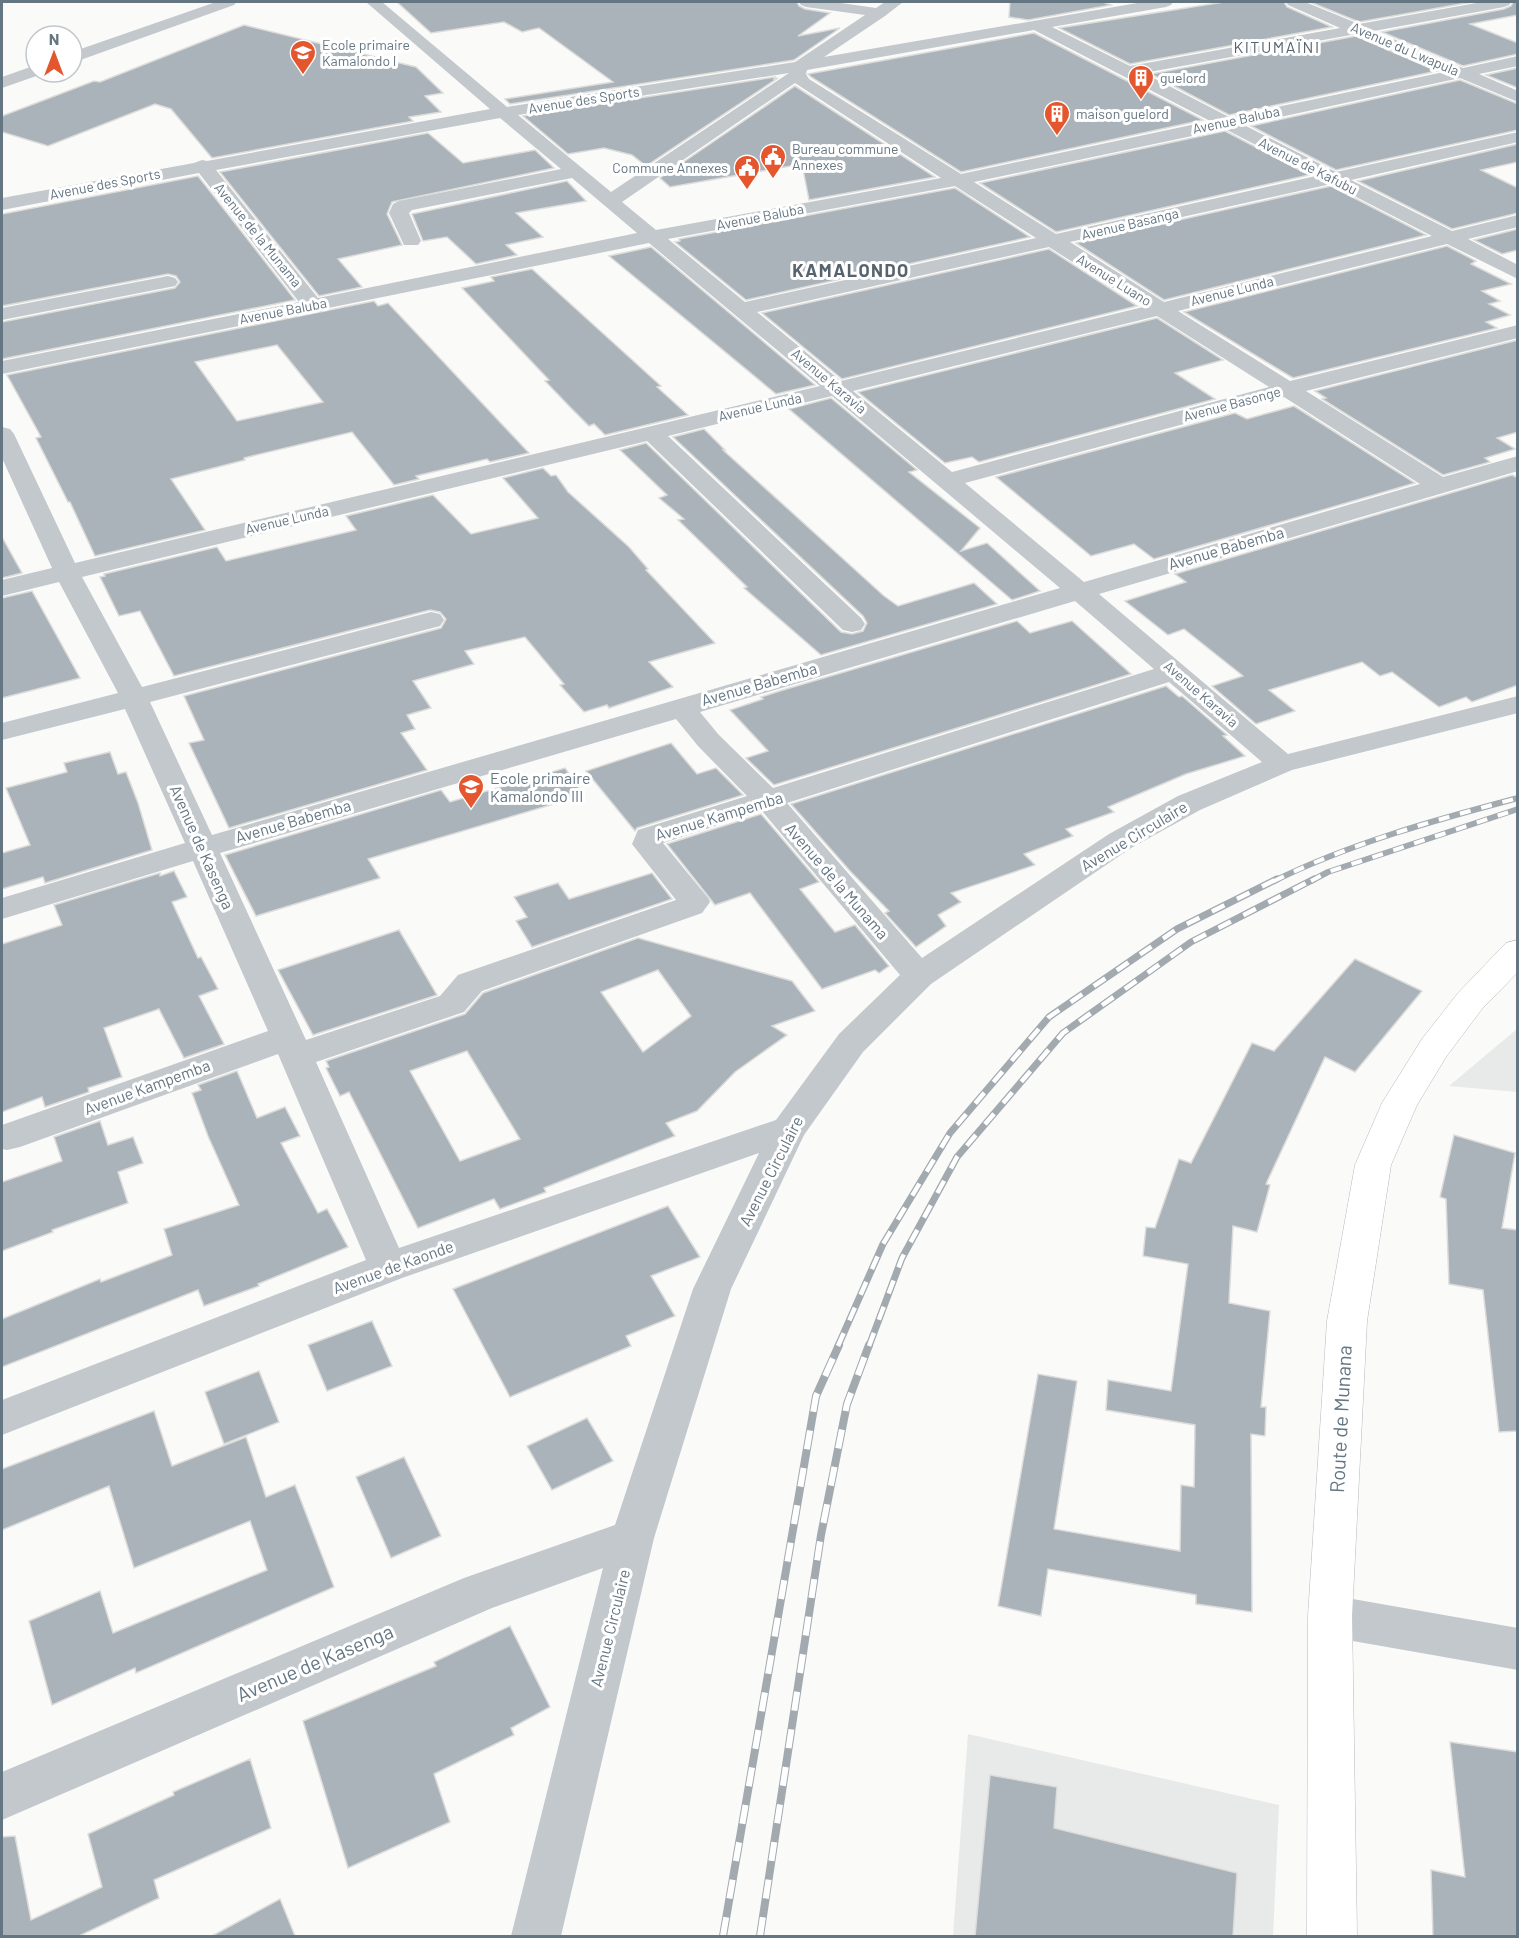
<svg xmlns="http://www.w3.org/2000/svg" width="1519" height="1938" viewBox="0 0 1519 1938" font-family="Barlow,sans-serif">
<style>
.built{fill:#e8e9e9}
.building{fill:#aab3b9;stroke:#dcdcda;stroke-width:1.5;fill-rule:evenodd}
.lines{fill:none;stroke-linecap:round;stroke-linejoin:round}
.major-casing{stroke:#b5babe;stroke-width:1}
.minor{fill:#c3c8cc;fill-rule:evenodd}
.major{fill:#fff;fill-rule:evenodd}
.rail-far2-casing{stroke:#a2aab0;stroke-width:6}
.rail-far1-casing{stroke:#a2aab0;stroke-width:7}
.rail-casing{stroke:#a2aab0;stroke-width:8}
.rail-far2{stroke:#fff;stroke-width:4;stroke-dasharray:11;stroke-linecap:butt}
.rail-far1{stroke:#fff;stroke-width:4.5;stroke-dasharray:14;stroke-linecap:butt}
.rail{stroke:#fff;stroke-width:6;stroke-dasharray:19;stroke-linecap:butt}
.labels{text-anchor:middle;stroke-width:6;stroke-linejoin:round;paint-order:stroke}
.far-poi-label{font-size:14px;fill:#657683;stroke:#fff;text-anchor:start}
.far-street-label{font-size:14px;fill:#657683;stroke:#fff}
.far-quarter-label{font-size:16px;letter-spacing:1.5px;fill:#57646e;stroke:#fff}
.street-label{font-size:16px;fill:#657683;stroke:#fff}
.poi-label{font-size:16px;fill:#657683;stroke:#fff;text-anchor:start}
.far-district-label{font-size:18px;font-weight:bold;letter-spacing:1.5px;fill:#57646e;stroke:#fff}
.near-street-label{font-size:20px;fill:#657683;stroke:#fff}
</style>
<rect width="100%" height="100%" fill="#fafaf8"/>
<!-- built -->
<g class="built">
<polygon points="1517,1029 1517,1092 1449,1086"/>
<polygon points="968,1734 1279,1805 1273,1936 953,1936"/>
</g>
<!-- building -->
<g class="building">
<polygon points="397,2 797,2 799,6 805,9 830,13 798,36 840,28 794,60 510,104 505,99 613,82 539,28 522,32 504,22 431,33"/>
<polygon points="1010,2 1103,2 1111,5 1028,20 1009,17"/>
<polygon points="1224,2 1284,2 1287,7 1332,27 1130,64 1059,28"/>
<polygon points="1310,2 1472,2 1359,22"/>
<polygon points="1513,2 1517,2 1518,15 1470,24 1518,43 1518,54 1463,66 1382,32 1504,9 1511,6"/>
<polygon points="244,25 416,67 443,93 425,96 441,112 409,117 413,121 212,158 171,109 155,104 48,146 2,132 2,116 94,81 100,82"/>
<polygon points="1034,33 1203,120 961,172 811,77 808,74"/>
<polygon points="1356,36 1437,71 1229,115 1151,74"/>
<polygon points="1518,68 1518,88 1486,75"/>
<polygon points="775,77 774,79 778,78 646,166 632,155 604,148 568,154 523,116"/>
<polygon points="1460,80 1518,104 1518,130 1336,170 1251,126"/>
<polygon points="795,86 935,177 809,200 802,164 670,187 660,178"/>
<polygon points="1225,131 1309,175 1056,232 980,183"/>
<polygon points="428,133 463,163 535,150 554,168 392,202 387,214 402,245 338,259 362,287 319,296 220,172"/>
<polygon points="1518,144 1518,162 1481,170 1518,188 1518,213 1452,229 1358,181"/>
<polygon points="198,176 295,300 2,359 2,322 175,288 180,282 176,276 168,274 2,306 2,214"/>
<polygon points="567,181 586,201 516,213 543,237 506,245 517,255 476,264 447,237 423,241 412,214"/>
<polygon points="1331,186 1426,235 1164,300 1076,243"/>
<polygon points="955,188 1030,237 746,300 675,242 680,241 679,239"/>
<polygon points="1518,229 1518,250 1502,254 1474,240"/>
<polygon points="1447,246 1476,261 1471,264 1511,284 1482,291 1500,301 1489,304 1510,315 1486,322 1497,328 1293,378 1184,312"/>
<polygon points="651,247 815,385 776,394 609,256"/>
<polygon points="1049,249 1137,306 842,379 762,313"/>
<polygon points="532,269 661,386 657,387 688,415 605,435 594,424 589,426 571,408 545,381 549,380 462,288 494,281 491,277"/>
<path d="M374,301L378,306L388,303L529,453L490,462L487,459L416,476L419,479L394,485L352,432L244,458L245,460L171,479L205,530L95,556L70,502H68L36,438L41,437L7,375ZM277,345L323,402L237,421L195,362Z"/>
<polygon points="1157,318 1223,360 1175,373 1215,399 979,462 972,457 945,463 858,392"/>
<polygon points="1518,340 1518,432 1497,438 1515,449 1485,458 1490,462 1443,475 1322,399 1326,398 1315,391"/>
<polygon points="831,398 917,470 909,472 980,528 961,551 987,543 1040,591 1012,600 789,409"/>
<polygon points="1294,406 1415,483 1154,559 1134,544 1091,556 996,477 1235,413 1247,419"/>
<polygon points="704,429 725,450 723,450 884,596 898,606 974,583 997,604 821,655 744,588 747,587 678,520 684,519 659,498 667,495 620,450 646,443 841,632 852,634 863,631 867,623 863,616 673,437"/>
<polygon points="543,468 551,476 556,475 568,492 629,547 648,569 646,570 715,643 649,662 673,687 609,708 607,705 584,712 560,685 564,684 525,637 465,651 474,664 413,681 431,708 407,715 415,729 401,733 427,770 229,828 189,743 204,740 184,696 441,628 446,619 440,612 430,610 174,676 140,611 119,616 100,577 105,576 104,574 217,547 226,561 356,530 346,516 433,495 471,534 538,518 503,478"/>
<polygon points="1512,475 1518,478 1518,685 1472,702 1466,697 1439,707 1392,672 1380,676 1362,662 1269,690 1295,711 1256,724 1212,686 1243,676 1184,629 1168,635 1125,601 1186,582 1175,574"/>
<polygon points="2,537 22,573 2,578"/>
<polygon points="32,591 80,678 2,698 2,598"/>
<polygon points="1017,621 1030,633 1072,621 1131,674 774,785 746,758 768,751 730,710 763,699 761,697 783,690"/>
<polygon points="1166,686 1179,697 1182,696 1227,735 1223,736 1245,756 1186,774 1108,807 1114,812 1066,829 1073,836 1024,854 1035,865 951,893 961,902 938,915 946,926 916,947 885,913 889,911 850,871 791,804"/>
<polygon points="671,743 697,774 716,768 743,795 637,828 635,831 586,771"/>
<polygon points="110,752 118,774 126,772 138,803 152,850 45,883 43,877 2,889 2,853 30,845 6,788 67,772 64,763"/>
<polygon points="565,768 584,795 368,859 380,878 256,916 225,855 441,790 450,802"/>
<polygon points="761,814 819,882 800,889 835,932 855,925 889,966 879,973 875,970 822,989 750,893 715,905 667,844"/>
<polygon points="174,871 187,897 172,902 198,958 201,957 218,989 199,996 224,1044 184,1058 159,1009 104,1028 122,1077 88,1088 89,1092 45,1107 42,1097 2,1112 2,944 62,925 54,905 160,873 160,876"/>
<polygon points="652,873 672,899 532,947 516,921 527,917 514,897 558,883 569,899"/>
<polygon points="399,930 437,995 313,1035 278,970"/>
<path d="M638,938L792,981L815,1011L772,1026L787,1035L735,1072L697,1111L666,1123L675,1136L544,1188L546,1192L500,1209L494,1199L418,1228L349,1092L340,1096L326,1068L329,1067L326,1061L465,1014L483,993ZM658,970L691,1016L643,1052L601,992ZM467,1051L520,1139L460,1161L410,1071Z"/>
<polygon points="1355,959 1422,991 1355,1072 1325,1057 1266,1184 1270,1185 1257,1232 1233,1226 1229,1303 1270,1311 1261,1407 1266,1407 1265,1436 1251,1434 1252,1612 1196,1604 1196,1595 1048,1569 1041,1616 998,1606 1038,1374 1077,1381 1054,1529 1180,1551 1181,1485 1194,1487 1195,1425 1106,1410 1108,1380 1171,1391 1188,1264 1143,1256 1146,1227 1155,1228 1179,1159 1191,1163 1252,1043 1274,1051"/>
<polygon points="237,1071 257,1118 285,1107 300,1136 281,1143 318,1213 327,1209 348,1247 258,1284 259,1286 204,1306 198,1290 2,1367 2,1319 100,1279 101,1282 172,1255 164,1229 239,1205 208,1136 192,1093 201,1090 198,1085"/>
<polygon points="100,1121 108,1145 133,1137 143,1163 118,1172 128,1203 52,1230 53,1232 2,1251 2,1182 62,1161 54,1137"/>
<polygon points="1454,1135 1515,1153 1502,1228 1518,1230 1518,1431 1499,1432 1483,1290 1449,1284 1446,1199 1440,1197"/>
<polygon points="668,1206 700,1257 651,1276 675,1316 626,1336 631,1346 510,1397 453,1289"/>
<polygon points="372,1321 392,1366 327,1391 308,1345"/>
<polygon points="259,1371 279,1422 224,1444 205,1392"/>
<polygon points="154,1411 172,1466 246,1437 266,1497 295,1485 334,1587 136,1673 135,1668 52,1705 29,1621 100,1591 113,1633 267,1570 250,1521 134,1568 109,1486 2,1530 2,1469"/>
<polygon points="587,1418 613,1461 552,1490 527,1446"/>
<polygon points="404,1457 441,1536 391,1558 356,1477"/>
<polygon points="510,1626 550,1707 511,1728 514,1735 434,1774 450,1822 348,1868 303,1721 436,1666 434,1662"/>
<polygon points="1450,1742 1518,1752 1518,1936 1433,1936 1431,1870 1465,1877"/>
<polygon points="250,1759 271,1828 154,1880 159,1898 79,1936 2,1936 2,1837 15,1836 31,1920 102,1887 88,1834 174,1795 173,1792"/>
<polygon points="990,1775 1057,1787 1054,1828 1237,1873 1233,1936 975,1936"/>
<polygon points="280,1899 295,1936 212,1936"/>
</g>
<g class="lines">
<defs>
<polygon id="major" points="1518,940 1518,972 1482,1009 1446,1057 1417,1105 1391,1165 1367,1321 1352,1616 1357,1936 1307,1936 1308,1616 1327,1321 1355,1165 1382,1103 1422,1039 1458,993 1506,943"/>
</defs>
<!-- major casing -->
<use href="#major" class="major-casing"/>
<!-- minor -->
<g class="minor">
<polygon points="216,2 237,2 234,5 72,63 72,52"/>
<path d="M366,2H382L507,107L795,62L865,15L806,7L801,5L799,2H834L876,8L885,2H903L885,16L824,57L1143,2H1173L1171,5L1166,7L1052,27L1130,66L1340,28L1288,5L1286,2H1305L1359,24L1482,2H1511L1509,5L1504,7L1374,31L1463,68L1518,56V66L1479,74L1518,91V102L1460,78L1244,125L1336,172L1518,132V142L1351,180L1452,231L1518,215V227L1468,239L1518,265V279L1447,244L1178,311L1290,381L1518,325V338L1306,391L1443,477L1518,456V471L1099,594L1288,754L1518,696V713L1292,770L1200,810L1131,848L931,984L863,1052L804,1135L731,1289L654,1538L561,1936H511L603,1568L492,1608L2,1820V1772L464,1578L615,1525L693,1289L759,1153L402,1278L2,1435V1400L366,1260L278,1054L20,1147L7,1150L2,1149V1125L268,1031L193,861L2,919V898L185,843L125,709L2,740V723L118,693L59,582L2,596V580L52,568L2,458V427L10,429L14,434L75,563L820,386L649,243L2,374V361L299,302L199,173L2,210V198L194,163L202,160L207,161L490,109ZM1034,30L1210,121L961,174L809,79L806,74L807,70ZM1356,34L1444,72L1229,117L1144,73ZM789,73L611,192L518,115ZM795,83L941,178L656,230L622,202ZM500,118L561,169L399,201L393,204L389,213L404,245H418L421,241L409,213L412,210L572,178L637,233L318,298L216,170ZM1225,129L1316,176L1056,234L974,182ZM1331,184L1432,236L1164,302L1070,242ZM955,186L1036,238L745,302L668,239ZM1049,247L1143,307L841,381L757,312ZM1157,316L1269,387L952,472L853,391ZM832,396L1060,588L212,835L150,702L440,626L444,620L440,614L431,612L142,687L82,577L647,441L843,630L852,632L861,630L865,624L861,618L668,436ZM1284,397L1420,484L1084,582L965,483ZM1075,601L1154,669L773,788L718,734L700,712ZM1169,682L1262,762L1178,796L1109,834L922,958L787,803ZM676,719L698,746L747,796L638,830L632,844L676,900L458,975L440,996L306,1040L220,853ZM762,811L900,975L839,1034L776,1120L399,1248L316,1062L464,1012L482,991L702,913L710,902L709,899L663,843Z"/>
<polygon points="36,65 36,72 43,72 42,74 2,88 2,77"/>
<polygon points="168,276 175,278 178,282 175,286 2,320 2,308"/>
<polygon points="1330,1595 1518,1628 1518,1670 1330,1637 1314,1631 1308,1616 1314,1601"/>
</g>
<!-- major -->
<use href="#major" class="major"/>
<defs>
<g id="rail-far2">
<path d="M1274,881C1351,843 1435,820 1518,798"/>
<polyline points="1311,881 1328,872 1518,809"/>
</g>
<g id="rail-far1">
<polyline points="838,1346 883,1244 950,1133 1049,1017 1177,929 1277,879"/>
<polyline points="869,1346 902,1258 957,1157 1063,1033 1191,942 1314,879"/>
</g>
<g id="rail">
<polyline points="723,1936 816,1396 839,1345"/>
<polyline points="760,1936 821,1535 847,1404 869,1345"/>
</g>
</defs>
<!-- rail-far2 casing -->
<use href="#rail-far2" class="rail-far2-casing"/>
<!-- rail-far1 casing -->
<use href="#rail-far1" class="rail-far1-casing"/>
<!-- rail casing -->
<use href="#rail" class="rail-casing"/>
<!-- rail-far2 -->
<use href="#rail-far2" class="rail-far2"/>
<!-- rail-far1 -->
<use href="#rail-far1" class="rail-far1"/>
<!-- rail -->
<use href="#rail" class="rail"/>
</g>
<!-- icons -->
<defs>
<symbol id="school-pin" viewBox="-11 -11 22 30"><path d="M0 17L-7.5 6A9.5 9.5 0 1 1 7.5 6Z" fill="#e4572e" stroke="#fff"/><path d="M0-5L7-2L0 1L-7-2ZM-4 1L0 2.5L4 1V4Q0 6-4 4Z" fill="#fff"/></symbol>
<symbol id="building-pin" viewBox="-11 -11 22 30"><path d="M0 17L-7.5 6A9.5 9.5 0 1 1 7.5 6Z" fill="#e4572e" stroke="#fff"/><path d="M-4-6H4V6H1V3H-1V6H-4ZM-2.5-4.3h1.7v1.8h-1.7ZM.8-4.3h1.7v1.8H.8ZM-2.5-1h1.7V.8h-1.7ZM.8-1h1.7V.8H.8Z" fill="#fff"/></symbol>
<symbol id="civic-pin" viewBox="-11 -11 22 30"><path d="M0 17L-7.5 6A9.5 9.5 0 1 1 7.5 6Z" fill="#e4572e" stroke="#fff"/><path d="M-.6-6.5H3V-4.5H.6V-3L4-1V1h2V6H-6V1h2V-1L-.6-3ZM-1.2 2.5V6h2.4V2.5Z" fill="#fff"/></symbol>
</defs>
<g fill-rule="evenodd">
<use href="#school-pin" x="288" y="38" width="30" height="40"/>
<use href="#building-pin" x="1126" y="63" width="30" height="40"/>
<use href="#building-pin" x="1042" y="99" width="30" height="40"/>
<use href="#civic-pin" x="758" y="142" width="30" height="40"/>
<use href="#civic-pin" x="732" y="153" width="30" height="40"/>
<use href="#school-pin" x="456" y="772" width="30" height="40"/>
</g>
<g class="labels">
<!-- far-poi labels -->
<g class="far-poi-label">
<text x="322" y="50">Ecole primaire<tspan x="322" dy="16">Kamalondo I</tspan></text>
<text x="1160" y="83">guelord</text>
<text x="1076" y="119">maison guelord</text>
<text x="792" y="154">Bureau commune<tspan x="792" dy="16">Annexes</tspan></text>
<text x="728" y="173" text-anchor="end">Commune Annexes</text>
</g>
<!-- far-street labels -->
<g class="far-street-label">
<text transform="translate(1405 49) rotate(23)" y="5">Avenue du Lwapula</text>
<text transform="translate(584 100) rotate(-9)" y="5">Avenue des Sports</text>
<text transform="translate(1236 120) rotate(-12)" y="5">Avenue Baluba</text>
<text transform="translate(1308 166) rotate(27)" y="5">Avenue de Kafubu</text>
<text transform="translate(105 184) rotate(-11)" y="5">Avenue des Sports</text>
<text transform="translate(760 217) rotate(-11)" y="5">Avenue Baluba</text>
<text transform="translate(1130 224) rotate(-13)" y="5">Avenue Basanga</text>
<text transform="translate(258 235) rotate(51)" y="5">Avenue de la Munama</text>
<text transform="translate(1114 280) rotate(32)" y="5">Avenue Luano</text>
<text transform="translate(1232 291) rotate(-14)" y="5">Avenue Lunda</text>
<text transform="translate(283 311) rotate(-11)" y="5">Avenue Baluba</text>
<text transform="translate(829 381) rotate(40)" y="5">Avenue Karavia</text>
<text transform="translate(1232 404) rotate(-15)" y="5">Avenue Basonge</text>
<text transform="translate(760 407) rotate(-13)" y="5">Avenue Lunda</text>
<text transform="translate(287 520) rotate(-13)" y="5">Avenue Lunda</text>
<text transform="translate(1201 694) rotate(41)" y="5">Avenue Karavia</text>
</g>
<!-- far-quarter labels -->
<g class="far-quarter-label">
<text x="1277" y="53">KITUMAÏNI</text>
</g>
<!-- street labels -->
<g class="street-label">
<text transform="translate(1226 548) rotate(-16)" y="6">Avenue Babemba</text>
<text transform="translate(759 684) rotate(-16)" y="6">Avenue Babemba</text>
<text transform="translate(719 816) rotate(-17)" y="6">Avenue Kampemba</text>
<text transform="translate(293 821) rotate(-16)" y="6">Avenue Babemba</text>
<text transform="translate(1134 836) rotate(-31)" y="6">Avenue Circulaire</text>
<text transform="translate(202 847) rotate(66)" y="6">Avenue de Kasenga</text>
<text transform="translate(837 881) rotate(49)" y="6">Avenue de la Munama</text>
<text transform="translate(147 1087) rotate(-20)" y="6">Avenue Kampemba</text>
<text transform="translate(771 1171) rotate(-63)" y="6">Avenue Circulaire</text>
<text transform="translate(393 1267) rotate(-20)" y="6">Avenue de Kaonde</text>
<text transform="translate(610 1628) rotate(-76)" y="6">Avenue Circulaire</text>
</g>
<!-- poi labels -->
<g class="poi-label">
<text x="490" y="784">Ecole primaire<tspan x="490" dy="18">Kamalondo III</tspan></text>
</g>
<!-- far-district labels -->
<g class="far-district-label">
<text x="851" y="277">KAMALONDO</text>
</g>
<!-- near-street labels -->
<g class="near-street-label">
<text transform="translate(1341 1419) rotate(-87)" y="7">Route de Munana</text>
<text transform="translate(315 1663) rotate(-23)" y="7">Avenue de Kasenga</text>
</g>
</g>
<!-- border -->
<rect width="1519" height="1938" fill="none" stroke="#657683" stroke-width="6"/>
<!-- north arrow -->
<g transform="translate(54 54)"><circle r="28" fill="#ffffff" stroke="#c1c8cd" stroke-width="1.5"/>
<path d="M0-4.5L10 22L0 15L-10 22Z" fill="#e4572e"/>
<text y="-9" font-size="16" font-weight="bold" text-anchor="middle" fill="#657683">N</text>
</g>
</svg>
